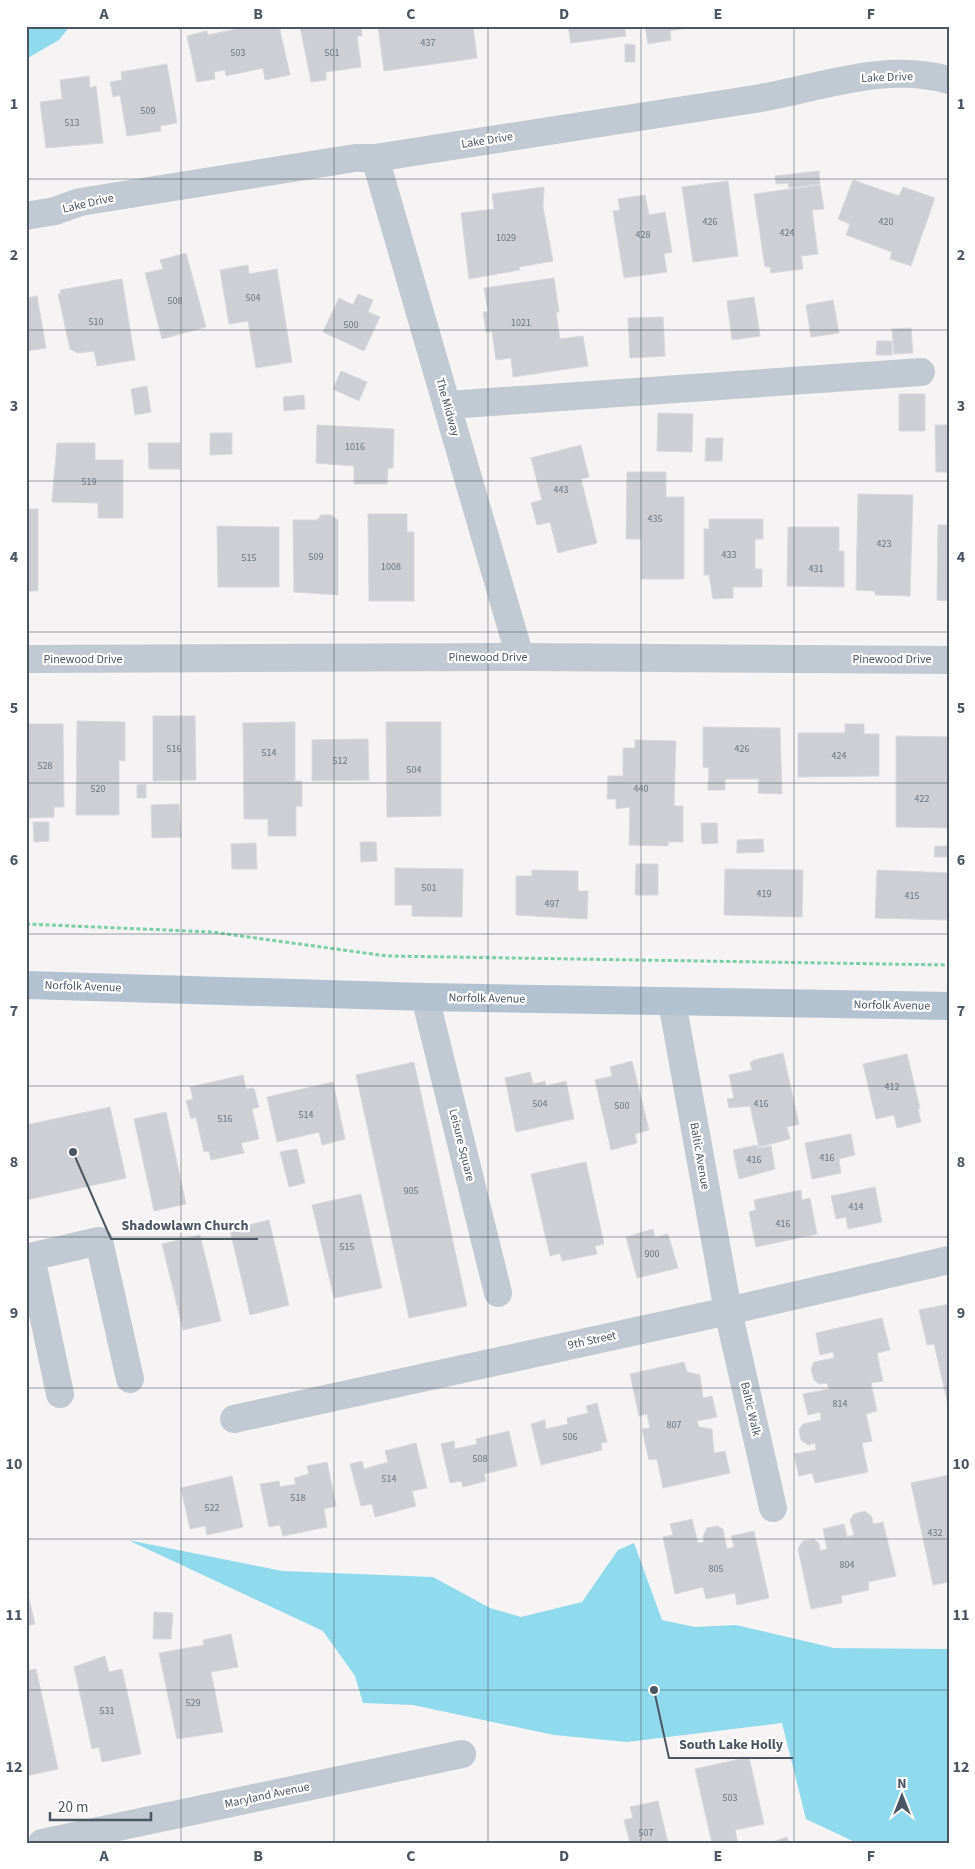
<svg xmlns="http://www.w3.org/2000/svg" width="975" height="1869" viewBox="0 0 975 1869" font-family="'Source Sans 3',sans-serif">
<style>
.water{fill:#90daee}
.building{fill:#cdcfd5;stroke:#d7d9de}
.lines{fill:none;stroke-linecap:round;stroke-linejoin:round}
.path{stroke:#7ad0a6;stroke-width:3;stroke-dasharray:4 2.5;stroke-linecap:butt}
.minor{stroke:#c1cad2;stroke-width:28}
.major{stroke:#b3c2d1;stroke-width:28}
.grid{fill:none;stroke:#4a5661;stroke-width:1;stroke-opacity:0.55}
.labels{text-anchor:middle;stroke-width:4.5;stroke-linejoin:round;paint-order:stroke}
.number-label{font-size:10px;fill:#6b747e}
.street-label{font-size:12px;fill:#4a5661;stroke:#fff}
.leader{fill:none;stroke:#4a5661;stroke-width:2}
.callout-dot{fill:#4a5661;stroke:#fff;stroke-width:2}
.callout-label{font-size:14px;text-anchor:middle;font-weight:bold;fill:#4a5661;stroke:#fff;stroke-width:4.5;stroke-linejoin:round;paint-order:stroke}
.neatline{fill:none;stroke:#4a5661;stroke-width:2}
.grid-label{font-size:16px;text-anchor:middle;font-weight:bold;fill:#4a5661}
</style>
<rect width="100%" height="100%" fill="#f5f3f3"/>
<!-- water -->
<g class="water">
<polygon points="26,26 70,26 59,40 26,59"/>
<polygon points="128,1540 282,1571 433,1577 490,1608 521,1617 582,1602 618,1550 634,1543 662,1620 695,1627 736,1625 834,1648 949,1649 949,1843 857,1843 806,1819 782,1723 627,1742 554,1735 413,1705 363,1703 355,1676 323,1631"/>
</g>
<!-- building -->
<g class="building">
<polygon points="251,26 279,26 290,75 265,80 263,68 226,76 225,70 214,72 215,79 197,82 187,36 207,31 208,35"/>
<polygon points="300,26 361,26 362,36 357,36 361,67 326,72 326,80 311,82"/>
<polygon points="378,26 473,26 477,58 384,71"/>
<polygon points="568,26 624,26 626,36 571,43"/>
<polygon points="645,26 699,26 670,31 671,40 648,44"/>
<polygon points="625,44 635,45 635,62 625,62"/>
<polygon points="167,64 177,123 160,126 161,131 127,136 120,95 113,97 110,82 122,80 121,72"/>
<polygon points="89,76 90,88 96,86 103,143 46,148 40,102 62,99 60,80"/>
<polygon points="819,171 820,184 789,188 788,183 776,184 775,176"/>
<polygon points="853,180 899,196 903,187 935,198 911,266 890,259 892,252 846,235 850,224 838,219"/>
<polygon points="728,181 738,256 693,262 682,187"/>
<polygon points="820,185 824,209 812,210 818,254 801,256 803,269 771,273 770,267 765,267 754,194"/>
<polygon points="544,187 543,207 553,261 519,267 520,270 469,279 461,213 494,209 492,194"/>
<polygon points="645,195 649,215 665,212 672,252 664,254 667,272 624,278 613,211 620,210 618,199"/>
<polygon points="186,253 206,327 162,339 145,273 163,269 160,260"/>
<polygon points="248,265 249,274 277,269 292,362 256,368 248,321 229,324 220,270"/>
<polygon points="554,278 559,312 556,312 560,339 583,336 588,366 513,377 511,358 496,360 492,332 486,332 483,312 488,312 484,288"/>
<polygon points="122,279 135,360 97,366 94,351 78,353 70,349 58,294 61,294 60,290"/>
<polygon points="358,294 373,300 368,312 380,317 364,351 323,332 339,298 353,305"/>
<polygon points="37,296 46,348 26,351 26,298"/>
<polygon points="754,297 760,336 732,340 727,301"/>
<polygon points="833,300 839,333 811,337 806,305"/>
<polygon points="663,317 665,356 630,358 628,318"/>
<polygon points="911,328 913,353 894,354 892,329"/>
<polygon points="877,341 892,341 892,355 876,355"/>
<polygon points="341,371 367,382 359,401 333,389"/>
<polygon points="147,386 151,412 135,415 131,389"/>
<rect x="899" y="394" width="26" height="37"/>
<polygon points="304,395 305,409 284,411 283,397"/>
<polygon points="658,413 693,414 692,452 657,451"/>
<polygon points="317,425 394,429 393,468 388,468 387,484 354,484 354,466 316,463"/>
<polygon points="935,425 949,425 949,472 936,472"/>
<polygon points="210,433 232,433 232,454 210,455"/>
<polygon points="706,438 723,438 722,461 705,461"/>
<polygon points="57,443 95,443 95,460 123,460 123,518 98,518 98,503 52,502"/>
<polygon points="148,443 180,443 180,469 149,469"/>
<polygon points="581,445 589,477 581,479 597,543 558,553 550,522 537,525 531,503 542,500 531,458"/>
<polygon points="627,472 666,472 666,497 684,497 684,579 641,579 641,539 626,539"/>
<polygon points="858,494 913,495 910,596 875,595 875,591 856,590"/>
<rect x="26" y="509" width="12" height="82"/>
<polygon points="368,514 407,514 407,532 414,532 414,601 369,601"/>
<polygon points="321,515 331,515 338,520 338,595 294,592 293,520 317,520"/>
<polygon points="709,519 763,519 763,539 755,539 755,569 762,569 762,587 733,587 733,598 713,599 709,575 704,575 704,529 709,529"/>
<polygon points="938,525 949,525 949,601 937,600"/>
<polygon points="217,526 279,527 279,587 218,587"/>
<polygon points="788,527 839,527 839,551 844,551 844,587 787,586"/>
<polygon points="153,716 195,716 196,780 153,781"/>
<polygon points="77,721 125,722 125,761 119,760 119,815 76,815"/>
<polygon points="295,722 295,781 302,781 302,806 296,806 296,836 268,836 268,819 244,819 243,723"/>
<polygon points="386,722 441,722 441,816 387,817"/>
<polygon points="26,724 63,724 64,807 54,807 54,817 29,818 29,807 26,807"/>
<polygon points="845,724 864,724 864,734 879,734 879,776 798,777 798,733 845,733"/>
<polygon points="703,727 780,728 782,794 758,793 759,779 725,779 725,790 708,790 709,768 703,767"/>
<polygon points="896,736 948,737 949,828 896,827"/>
<polygon points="368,739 369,780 312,781 312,740"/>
<polygon points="635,740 676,741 674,806 683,806 683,842 668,842 668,846 629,845 630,807 616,809 616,799 607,799 608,776 623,776 623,748 635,748"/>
<polygon points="146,784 146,798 137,798 137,785"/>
<polygon points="179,804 181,837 152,838 151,805"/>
<polygon points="33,822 49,822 49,841 34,842"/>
<polygon points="701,823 717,823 718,843 702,844"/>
<polygon points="763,839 764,852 737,853 737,840"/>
<polygon points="360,842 376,842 377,861 361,862"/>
<polygon points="256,843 257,869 232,869 231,844"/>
<polygon points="935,846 949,846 949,857 934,857"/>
<polygon points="636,864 658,864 658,895 635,895"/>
<polygon points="395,868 463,869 462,917 412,916 412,905 395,905"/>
<polygon points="725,869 803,870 802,917 724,915"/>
<polygon points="532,870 578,871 578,891 588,891 587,919 516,915 516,876 532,876"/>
<polygon points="877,870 949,873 949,920 875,918"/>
<polygon points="783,1053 799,1124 787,1127 790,1139 759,1147 750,1106 729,1108 727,1099 734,1098 729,1075 752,1070 750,1063 754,1060"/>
<polygon points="907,1054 920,1108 918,1109 921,1122 897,1128 894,1115 876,1119 863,1064"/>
<polygon points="632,1061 649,1130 635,1134 637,1143 611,1150 595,1080 612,1076 610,1067"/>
<polygon points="414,1062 467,1306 409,1318 356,1075"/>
<polygon points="530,1072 533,1084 545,1081 546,1086 566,1081 574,1119 516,1132 505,1078"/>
<polygon points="243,1075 246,1089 254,1088 259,1107 252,1109 259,1139 241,1143 244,1153 211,1160 209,1151 204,1152 196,1117 191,1119 186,1101 193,1099 190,1087"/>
<polygon points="333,1082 345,1139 322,1145 319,1132 277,1142 267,1097"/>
<polygon points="110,1107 126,1178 26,1200 26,1125"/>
<polygon points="166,1112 186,1204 154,1211 134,1119"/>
<polygon points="851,1134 855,1155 839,1159 841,1173 812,1179 805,1143"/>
<polygon points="757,1145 758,1148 771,1146 775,1169 739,1179 733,1150"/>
<polygon points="297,1149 305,1183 289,1187 280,1152"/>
<polygon points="586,1162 604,1244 595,1246 597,1254 562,1261 560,1253 550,1256 531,1174"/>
<polygon points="875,1187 882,1222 848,1229 846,1217 836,1219 831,1196"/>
<polygon points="801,1190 802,1200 810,1198 817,1234 756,1247 749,1212 756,1210 754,1200"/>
<polygon points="361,1194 382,1288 334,1298 312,1205"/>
<polygon points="269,1220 289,1305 250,1315 230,1230"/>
<polygon points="653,1229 655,1237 668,1234 678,1268 637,1278 626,1237"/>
<polygon points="200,1235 221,1321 183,1330 162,1244"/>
<polygon points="949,1304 949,1409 934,1344 927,1345 919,1310"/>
<polygon points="882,1318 890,1350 877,1353 883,1381 871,1383 877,1411 866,1414 872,1441 862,1443 868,1472 815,1483 812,1473 799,1476 794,1454 816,1450 815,1443 808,1445 801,1440 799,1430 803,1424 821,1420 820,1412 808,1415 803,1394 829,1389 827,1383 819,1384 814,1380 811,1369 814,1362 834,1358 833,1352 820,1355 816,1333"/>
<polygon points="684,1362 687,1372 700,1375 703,1398 712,1396 717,1417 697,1421 699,1427 712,1429 714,1453 725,1451 730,1473 663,1488 657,1459 649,1460 642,1429 650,1428 647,1414 639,1416 630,1374"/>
<polygon points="597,1403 607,1442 601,1443 602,1450 541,1465 531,1424 545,1420 546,1429 568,1424 567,1418 588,1413 586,1406"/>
<polygon points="509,1431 517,1466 484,1474 486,1481 463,1487 461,1481 450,1483 441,1444 454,1441 455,1449 477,1444 476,1439"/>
<polygon points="416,1443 427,1488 412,1491 416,1506 375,1517 372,1504 361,1506 350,1464 362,1461 364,1469 388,1462 385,1451"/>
<polygon points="327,1462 336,1506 324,1509 327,1527 283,1536 280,1525 269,1527 260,1484 279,1481 280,1487 296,1484 294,1478 309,1474 307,1466"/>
<polygon points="949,1475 949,1582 933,1585 911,1483"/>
<polygon points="232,1476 243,1527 207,1535 205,1526 190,1529 181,1488"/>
<polygon points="865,1511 872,1517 873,1524 883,1522 896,1576 868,1582 869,1590 841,1596 842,1603 811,1609 798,1549 803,1541 813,1539 819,1543 820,1551 827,1549 823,1529 844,1524 847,1537 854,1535 850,1520 854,1514"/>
<polygon points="692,1519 698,1543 704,1542 703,1536 707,1528 717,1526 723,1529 727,1549 734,1547 731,1536 754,1531 769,1598 737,1605 735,1593 706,1599 703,1587 675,1594 663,1537 673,1535 670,1524"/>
<polygon points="26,1587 35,1624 26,1626"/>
<polygon points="154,1612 173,1613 171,1639 153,1639"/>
<polygon points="231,1634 238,1667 211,1672 223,1732 177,1739 159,1653 204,1645 203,1640"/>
<polygon points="105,1656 109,1672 122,1669 141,1754 102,1762 99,1747 92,1749 74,1667"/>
<polygon points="36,1669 58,1769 26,1776 26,1671"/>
<polygon points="749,1757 764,1824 735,1830 738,1843 712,1843 695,1769"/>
<polygon points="658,1801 668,1843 630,1843 624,1820 633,1818 630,1807"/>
<polygon points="787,1837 789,1843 770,1843"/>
</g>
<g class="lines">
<!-- path -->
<polyline class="path" points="26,924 212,932 387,956 949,965"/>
<!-- minor -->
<g class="minor">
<polyline points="375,158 520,657"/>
<path d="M26,216L55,211L80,202L355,158H375C502,138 629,118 755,99C820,88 883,62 949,80"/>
<polyline points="447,405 921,372"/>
<polyline points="26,659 520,657 949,660"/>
<polyline points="425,997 498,1293"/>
<polyline points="672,1002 728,1311 773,1508"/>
<polyline points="31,1257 60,1394"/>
<polyline points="26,1258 99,1241 130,1379"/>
<polyline points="234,1419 728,1311 949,1260"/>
<polyline points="42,1843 462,1754"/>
</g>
<!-- major -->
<polyline class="major" points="26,985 425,997 949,1006"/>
</g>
<!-- grid -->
<path class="grid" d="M181,26V1843M334,26V1843M488,26V1843M641,26V1843M794,26V1843M26,179H949M26,330H949M26,481H949M26,632H949M26,783H949M26,934H949M26,1086H949M26,1237H949M26,1388H949M26,1539H949M26,1690H949"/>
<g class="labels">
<!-- number labels -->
<g class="number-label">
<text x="428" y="46">437</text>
<text x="238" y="56">503</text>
<text x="332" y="56">501</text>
<text x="148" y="114">509</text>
<text x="72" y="126">513</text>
<text x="710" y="225">426</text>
<text x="886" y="225">420</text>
<text x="787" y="236">424</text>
<text x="643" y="238">428</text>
<text x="506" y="241">1029</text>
<text x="253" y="301">504</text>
<text x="175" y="304">508</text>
<text x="96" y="325">510</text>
<text x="521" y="326">1021</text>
<text x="351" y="328">500</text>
<text x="355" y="450">1016</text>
<text x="89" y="485">519</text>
<text x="561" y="493">443</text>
<text x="655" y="522">435</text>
<text x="884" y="547">423</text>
<text x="729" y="558">433</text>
<text x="316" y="560">509</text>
<text x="249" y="561">515</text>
<text x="391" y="570">1008</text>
<text x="816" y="572">431</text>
<text x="174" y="752">516</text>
<text x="742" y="752">426</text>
<text x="269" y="756">514</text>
<text x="839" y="759">424</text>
<text x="340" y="764">512</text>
<text x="45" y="769">528</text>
<text x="414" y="773">504</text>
<text x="98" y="792">520</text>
<text x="641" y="792">440</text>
<text x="922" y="802">422</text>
<text x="429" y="891">501</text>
<text x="764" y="897">419</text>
<text x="912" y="899">415</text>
<text x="552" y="907">497</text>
<text x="892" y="1090">412</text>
<text x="540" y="1107">504</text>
<text x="761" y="1107">416</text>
<text x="622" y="1109">500</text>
<text x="306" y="1118">514</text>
<text x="225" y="1122">516</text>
<text x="827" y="1161">416</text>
<text x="754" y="1163">416</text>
<text x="411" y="1194">905</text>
<text x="856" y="1210">414</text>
<text x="783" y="1227">416</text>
<text x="347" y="1250">515</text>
<text x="652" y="1257">900</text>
<text x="840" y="1407">814</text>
<text x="674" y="1428">807</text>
<text x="570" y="1440">506</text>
<text x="480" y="1462">508</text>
<text x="389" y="1482">514</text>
<text x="298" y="1501">518</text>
<text x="212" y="1511">522</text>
<text x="935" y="1536">432</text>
<text x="847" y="1568">804</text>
<text x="716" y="1572">805</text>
<text x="193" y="1706">529</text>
<text x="107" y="1714">531</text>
<text x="730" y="1801">503</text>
<text x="646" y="1836">507</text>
</g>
<!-- street labels -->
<g class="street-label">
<text transform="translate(887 77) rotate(-2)" y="4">Lake Drive</text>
<text transform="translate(487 140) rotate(-9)" y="4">Lake Drive</text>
<text transform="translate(88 203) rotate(-13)" y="4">Lake Drive</text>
<text transform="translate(448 407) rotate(74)" y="4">The Midway</text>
<text x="488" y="661">Pinewood Drive</text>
<text x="83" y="663">Pinewood Drive</text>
<text x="892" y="663">Pinewood Drive</text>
<text transform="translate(83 986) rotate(2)" y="4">Norfolk Avenue</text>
<text transform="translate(487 998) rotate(1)" y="4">Norfolk Avenue</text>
<text transform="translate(892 1005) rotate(1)" y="4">Norfolk Avenue</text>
<text transform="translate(462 1145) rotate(76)" y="4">Leisure Square</text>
<text transform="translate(700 1156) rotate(80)" y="4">Baltic Avenue</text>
<text transform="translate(592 1340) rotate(-12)" y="4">9th Street</text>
<text transform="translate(751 1409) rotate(77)" y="4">Baltic Walk</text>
<text transform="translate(267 1795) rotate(-12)" y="4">Maryland Avenue</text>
</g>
</g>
<!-- callouts -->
<path class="leader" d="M73 1152L111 1239H258M654 1690L669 1758H793"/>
<g class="callout-dot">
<circle cx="73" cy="1152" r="5"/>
<circle cx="654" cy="1690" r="5"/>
</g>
<g class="callout-label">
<text x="185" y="1230">Shadowlawn Church</text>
<text x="731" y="1749">South Lake Holly</text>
</g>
<!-- border -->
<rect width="975" height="1869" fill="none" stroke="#ffffff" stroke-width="55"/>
<!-- north arrow -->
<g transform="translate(902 1796)" stroke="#ffffff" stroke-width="4" paint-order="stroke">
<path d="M0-4L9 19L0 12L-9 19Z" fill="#4a5661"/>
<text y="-8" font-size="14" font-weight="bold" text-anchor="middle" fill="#4a5661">N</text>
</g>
<!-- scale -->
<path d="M50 1812v8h101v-8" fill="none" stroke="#4a5661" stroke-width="2.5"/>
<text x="58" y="1812" font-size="15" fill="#4a5661" stroke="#ffffff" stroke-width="4" paint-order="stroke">20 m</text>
<rect x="28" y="28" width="920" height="1814" class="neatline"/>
<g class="grid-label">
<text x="104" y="19">A</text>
<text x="258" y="19">B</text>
<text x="411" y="19">C</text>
<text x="564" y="19">D</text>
<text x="718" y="19">E</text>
<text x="871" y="19">F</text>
<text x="14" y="109">1</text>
<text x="961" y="109">1</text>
<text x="14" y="260">2</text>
<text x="961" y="260">2</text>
<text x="14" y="411">3</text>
<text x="961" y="411">3</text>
<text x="14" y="562">4</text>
<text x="961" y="562">4</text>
<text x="14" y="713">5</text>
<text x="961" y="713">5</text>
<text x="14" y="865">6</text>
<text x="961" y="865">6</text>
<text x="14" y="1016">7</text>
<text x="961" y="1016">7</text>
<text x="14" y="1167">8</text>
<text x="961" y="1167">8</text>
<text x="14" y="1318">9</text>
<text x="961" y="1318">9</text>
<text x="14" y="1469">10</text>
<text x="961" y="1469">10</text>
<text x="14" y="1620">11</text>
<text x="961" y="1620">11</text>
<text x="14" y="1772">12</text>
<text x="961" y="1772">12</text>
<text x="104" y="1861">A</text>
<text x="258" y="1861">B</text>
<text x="411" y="1861">C</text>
<text x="564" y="1861">D</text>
<text x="718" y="1861">E</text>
<text x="871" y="1861">F</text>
</g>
</svg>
